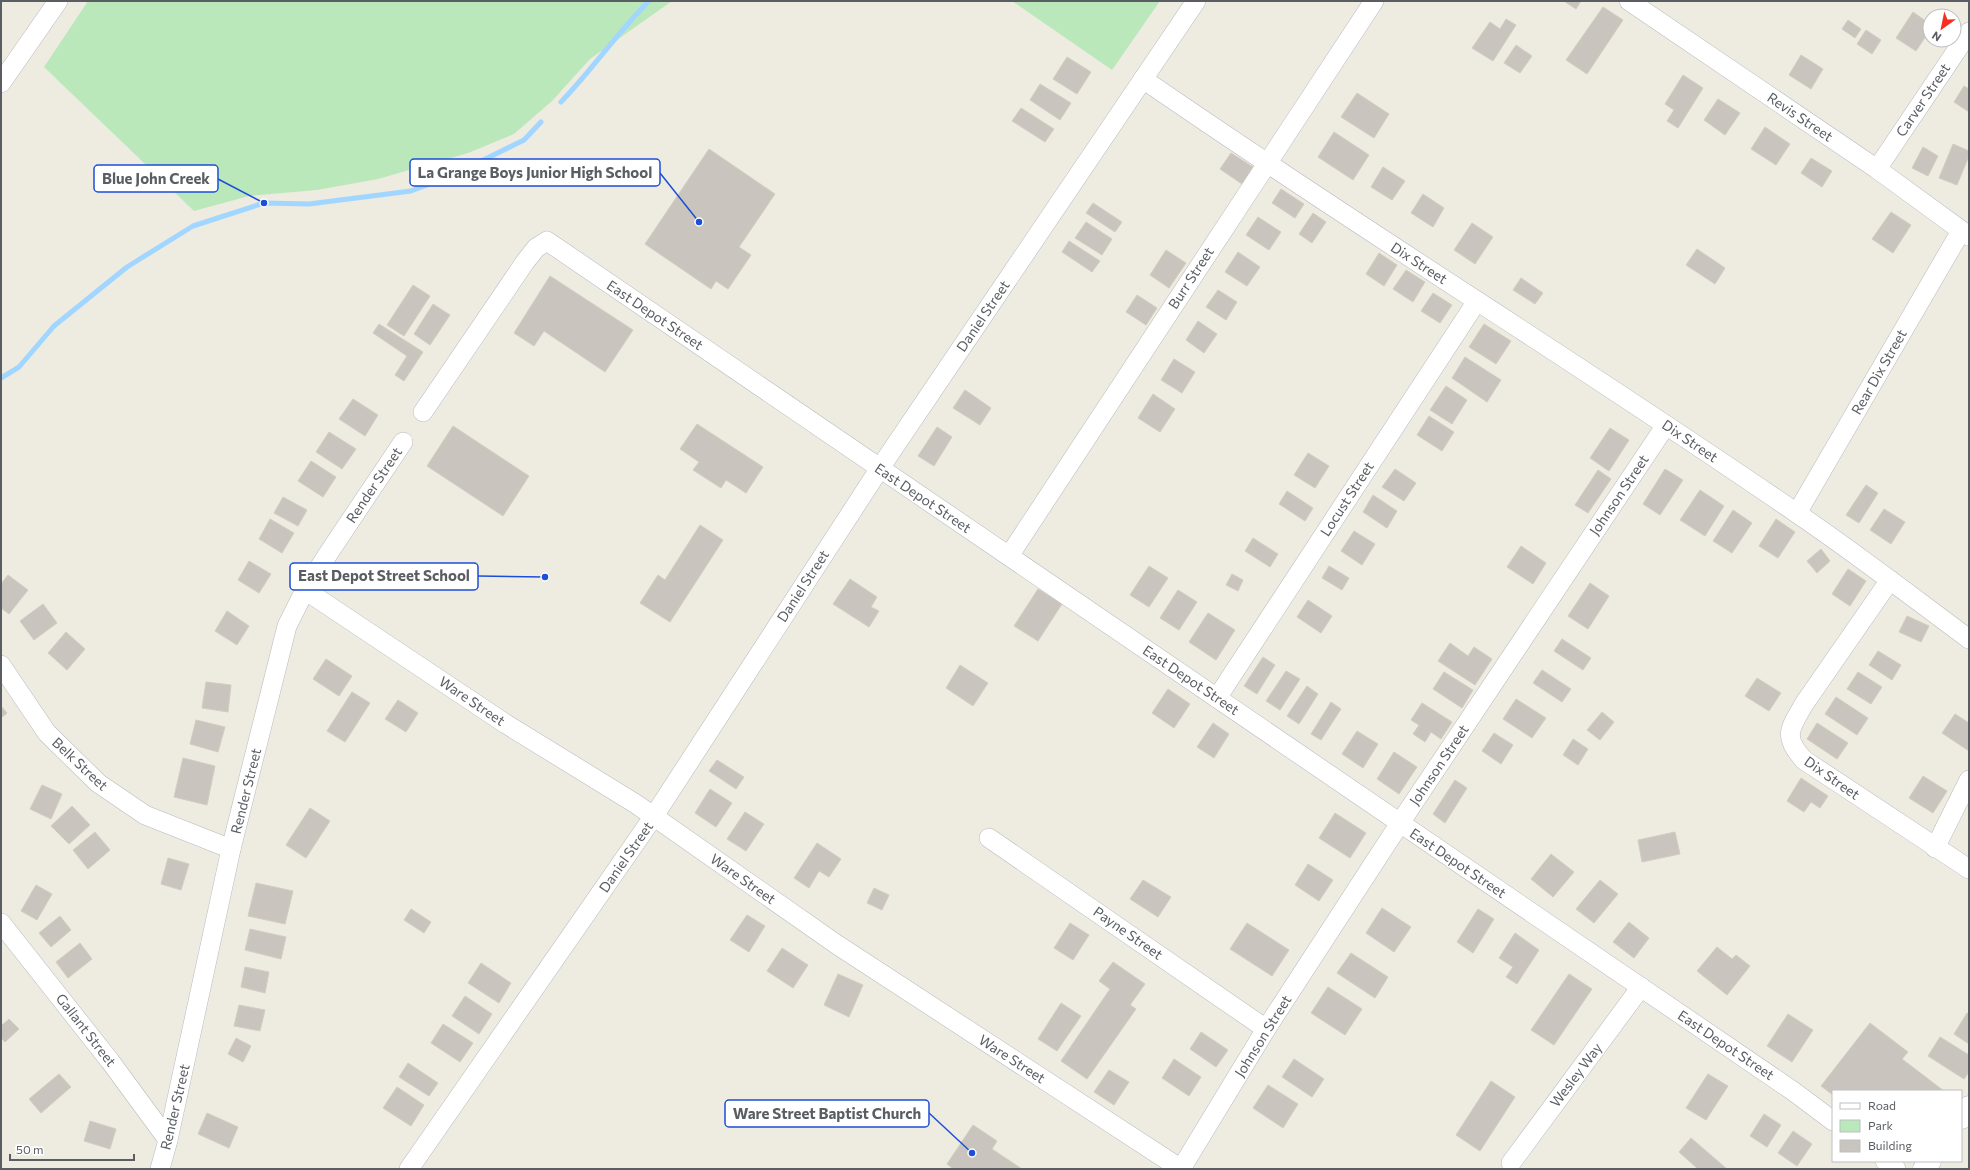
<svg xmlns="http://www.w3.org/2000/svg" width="1970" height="1170" viewBox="0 0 1970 1170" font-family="Commissioner,sans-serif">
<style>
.green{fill:#bbe8bb}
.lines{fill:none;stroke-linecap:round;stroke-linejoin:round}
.stream{stroke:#a0d6ff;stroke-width:5}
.building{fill:#c9c5be;stroke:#d3cdbf}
.minor-casing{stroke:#b7babf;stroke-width:20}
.tertiary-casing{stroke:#b7babf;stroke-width:23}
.minor{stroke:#fff;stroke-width:19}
.tertiary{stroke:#fff;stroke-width:22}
.labels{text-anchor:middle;stroke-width:3;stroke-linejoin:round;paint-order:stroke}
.street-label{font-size:14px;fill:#5a5e63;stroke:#fff}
.leader{fill:none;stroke:#1d4ed8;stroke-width:1.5}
.callout-dot{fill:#1d4ed8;stroke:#fff;stroke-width:1.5}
.callout{fill:#fff;stroke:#1d4ed8;stroke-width:1.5}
.callout-label{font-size:15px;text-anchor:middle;font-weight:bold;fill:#5a5e63}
</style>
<rect width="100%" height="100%" fill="#eeebe1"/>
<!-- green -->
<g class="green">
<polygon points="88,1 672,1 590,59 552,101 514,134 468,153 378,179 317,190 249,196 194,211 44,67"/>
<polygon points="1012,1 1160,1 1112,70"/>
</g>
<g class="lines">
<!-- stream -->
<g class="stream">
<path d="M561,102C592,70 617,33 649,1"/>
<polyline points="1,378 19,367 54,326 127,267 193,226 264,203 309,204 411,191 451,176 524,140 541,122"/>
</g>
</g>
<!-- building -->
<g class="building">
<polygon points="1564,1 1581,1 1576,9"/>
<polygon points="1603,7 1623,20 1587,74 1566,60"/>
<polygon points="1913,12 1930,24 1930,30 1916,51 1896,38"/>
<polygon points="1506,19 1516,25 1493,61 1472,48 1490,22 1500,29"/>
<polygon points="1848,20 1861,29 1855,38 1842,29"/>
<polygon points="1866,30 1881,40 1872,54 1857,44"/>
<polygon points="1516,45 1532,56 1520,73 1504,63"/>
<polygon points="1801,55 1823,69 1811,89 1789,75"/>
<polygon points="1067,57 1091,72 1077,94 1053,79"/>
<polygon points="1683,75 1703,88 1678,128 1667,121 1674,110 1665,104"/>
<polygon points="1040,84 1071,103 1060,120 1030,100"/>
<polygon points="1964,86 1969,89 1969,112 1954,102"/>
<polygon points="1357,93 1389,114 1374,138 1341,117"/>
<polygon points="1718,99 1740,113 1725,135 1704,120"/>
<polygon points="1021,108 1054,129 1045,142 1012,121"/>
<polygon points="1765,127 1790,144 1776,165 1751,149"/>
<polygon points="1334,132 1369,155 1353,180 1318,157"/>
<polygon points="1953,144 1969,151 1969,156 1957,185 1939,178"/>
<polygon points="1923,147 1938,156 1928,176 1912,168"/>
<polygon points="709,149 775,194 739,247 751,255 728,289 716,281 711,289 645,244"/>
<polygon points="1231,153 1253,167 1242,184 1220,169"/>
<polygon points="1811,158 1832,171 1822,187 1801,173"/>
<polygon points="1383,167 1405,181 1392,200 1371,187"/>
<polygon points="1281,189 1304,204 1295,218 1272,203"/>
<polygon points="1423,194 1444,208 1433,227 1411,213"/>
<polygon points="1093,203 1122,222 1115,232 1086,213"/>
<polygon points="1891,212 1911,225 1893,253 1872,239"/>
<polygon points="1313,213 1326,222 1312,243 1299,234"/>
<polygon points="1258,217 1281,232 1269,250 1246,235"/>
<polygon points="1086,222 1112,239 1102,255 1075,238"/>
<polygon points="1472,223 1493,237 1475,264 1454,250"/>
<polygon points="1069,241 1100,261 1092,272 1062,252"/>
<polygon points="1697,249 1725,268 1715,284 1686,265"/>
<polygon points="1166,250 1186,263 1169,288 1150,275"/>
<polygon points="1238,252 1260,267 1247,286 1225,272"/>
<polygon points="1379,253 1397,265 1384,286 1366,274"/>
<polygon points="1406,270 1425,282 1413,302 1393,289"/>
<polygon points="550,276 633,330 605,372 544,331 534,346 514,333"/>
<polygon points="1521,278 1543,293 1535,304 1513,290"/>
<polygon points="413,285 430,296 404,336 387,325"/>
<polygon points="1218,290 1237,302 1226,320 1206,307"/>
<polygon points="1433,293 1452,305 1440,323 1421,311"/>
<polygon points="1137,295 1157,308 1146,325 1126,312"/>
<polygon points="433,304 450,315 430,345 414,334"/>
<polygon points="1198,321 1217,334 1204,353 1186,340"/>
<polygon points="379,324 423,352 404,381 395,375 407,356 373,333"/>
<polygon points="1484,324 1511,341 1496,364 1469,347"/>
<polygon points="1465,357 1501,380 1487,402 1452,378"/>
<polygon points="1174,359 1195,372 1182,393 1161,380"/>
<polygon points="1446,386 1467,400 1452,424 1430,410"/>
<polygon points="965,390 991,408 980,425 953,408"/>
<polygon points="1153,394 1175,409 1160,432 1138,418"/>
<polygon points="353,399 378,415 365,436 339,419"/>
<polygon points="1429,416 1454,432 1442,451 1417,435"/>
<polygon points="697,424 763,467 746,493 726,480 721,488 693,470 699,462 680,449"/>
<polygon points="453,426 529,476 503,516 427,466"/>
<polygon points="937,427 952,437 934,466 918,456"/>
<polygon points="1610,428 1629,440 1609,471 1590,458"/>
<polygon points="329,432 356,449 342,469 316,452"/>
<polygon points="1308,453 1329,466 1315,488 1294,475"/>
<polygon points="311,461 336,477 323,497 298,481"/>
<polygon points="1395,469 1416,483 1404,501 1382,487"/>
<polygon points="1665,469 1683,480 1660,515 1643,504"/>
<polygon points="1598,470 1611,479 1588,513 1575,505"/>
<polygon points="1866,485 1878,493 1859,523 1846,515"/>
<polygon points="1700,490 1724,506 1705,536 1680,520"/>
<polygon points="1287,491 1313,508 1305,521 1279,504"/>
<polygon points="1373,495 1397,511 1387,528 1363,512"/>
<polygon points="283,497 307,510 298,526 274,513"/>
<polygon points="1884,509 1905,522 1891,544 1870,530"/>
<polygon points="1733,510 1752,523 1732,553 1713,541"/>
<polygon points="270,519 294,533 282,553 259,539"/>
<polygon points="1776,519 1795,532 1778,558 1759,546"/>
<polygon points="700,525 723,540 670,622 640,603 658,575 665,580"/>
<polygon points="1354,531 1375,544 1362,565 1341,551"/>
<polygon points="1253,538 1278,554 1270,567 1245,551"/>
<polygon points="1521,546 1546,563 1533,584 1507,567"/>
<polygon points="1821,549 1830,561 1817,573 1807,561"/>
<polygon points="249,561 271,574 259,593 238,580"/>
<polygon points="1149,566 1168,578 1149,607 1130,595"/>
<polygon points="1329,566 1349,578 1342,590 1322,578"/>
<polygon points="1848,569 1866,581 1850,606 1832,594"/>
<polygon points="1232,574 1243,580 1238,591 1226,585"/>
<polygon points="8,575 28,590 9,614 1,608 1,584"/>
<polygon points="850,579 877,597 871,607 879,611 869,627 833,604"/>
<polygon points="1590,583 1609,596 1588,629 1568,616"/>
<polygon points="1038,589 1062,604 1038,641 1014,626"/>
<polygon points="1178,590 1197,602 1179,630 1160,618"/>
<polygon points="1308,600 1332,616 1321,633 1297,617"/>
<polygon points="43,604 57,623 34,640 20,621"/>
<polygon points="227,611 249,626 237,645 215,631"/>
<polygon points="1208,613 1235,630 1216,660 1189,642"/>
<polygon points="1907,616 1929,626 1921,642 1899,632"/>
<polygon points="66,632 85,649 67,670 48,653"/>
<polygon points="1562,639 1591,658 1583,670 1554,651"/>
<polygon points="1450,643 1468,656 1474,647 1492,659 1475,685 1438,661"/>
<polygon points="1878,651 1901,665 1892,680 1869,665"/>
<polygon points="1263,657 1275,665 1257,694 1244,686"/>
<polygon points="326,659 352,676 339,696 313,679"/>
<polygon points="960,665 988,683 973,706 946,688"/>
<polygon points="1542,670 1571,689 1562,702 1533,683"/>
<polygon points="1286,671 1300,679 1280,710 1266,701"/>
<polygon points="1444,672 1473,690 1462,708 1433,689"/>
<polygon points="1858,672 1882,687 1871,704 1847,689"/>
<polygon points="1757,678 1781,693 1769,711 1745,696"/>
<polygon points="206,682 231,685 228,712 202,708"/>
<polygon points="1307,686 1318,694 1299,724 1287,716"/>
<polygon points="1168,689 1190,704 1174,728 1152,713"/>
<polygon points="352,692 370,703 345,742 327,731"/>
<polygon points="1836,697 1868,718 1857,735 1825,714"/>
<polygon points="1516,699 1546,718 1532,738 1503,719"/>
<polygon points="398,700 418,713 406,732 385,719"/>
<polygon points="1331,702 1341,709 1321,740 1311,734"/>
<polygon points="1422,703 1452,722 1441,739 1431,732 1425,742 1413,734 1419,725 1411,720"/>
<polygon points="1,706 7,713 1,718"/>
<polygon points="1602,712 1614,722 1600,740 1587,730"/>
<polygon points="1955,714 1969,723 1969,751 1942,733"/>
<polygon points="196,720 225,727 218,752 190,744"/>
<polygon points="1213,723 1229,734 1214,758 1197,747"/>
<polygon points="1817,723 1848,743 1837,759 1807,739"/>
<polygon points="1357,731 1378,744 1363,768 1342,754"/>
<polygon points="1494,733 1513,745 1501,764 1482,751"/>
<polygon points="1573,739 1588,749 1578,765 1563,755"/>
<polygon points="1394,752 1417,767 1399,794 1377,779"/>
<polygon points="183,758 215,766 207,805 174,797"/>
<polygon points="717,760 744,777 736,789 709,771"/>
<polygon points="1923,776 1947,791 1933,813 1909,798"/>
<polygon points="1801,778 1828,796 1820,808 1811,802 1804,812 1787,801"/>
<polygon points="1455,780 1467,788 1445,823 1433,814"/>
<polygon points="42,785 62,794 51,819 30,809"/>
<polygon points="710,789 732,803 716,827 695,813"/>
<polygon points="72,806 90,825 69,844 51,826"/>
<polygon points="310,808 330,821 306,858 286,845"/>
<polygon points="745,812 764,824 746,851 727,839"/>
<polygon points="1335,813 1366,833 1350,858 1319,838"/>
<polygon points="95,832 110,850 88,869 73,850"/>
<polygon points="1675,832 1680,854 1642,862 1638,840"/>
<polygon points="817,843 841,859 829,877 819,871 809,888 794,878"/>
<polygon points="1551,854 1574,872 1553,897 1531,879"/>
<polygon points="168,858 189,864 181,890 161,884"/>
<polygon points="1308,864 1333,880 1319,901 1295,885"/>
<polygon points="1143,880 1171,897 1158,917 1130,899"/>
<polygon points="1600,880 1618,894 1594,923 1576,909"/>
<polygon points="256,883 293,891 285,924 248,916"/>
<polygon points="36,885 52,894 37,920 21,911"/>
<polygon points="874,888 889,895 882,910 867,903"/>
<polygon points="1382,908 1411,927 1394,952 1366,933"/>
<polygon points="411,909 431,922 424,933 404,920"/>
<polygon points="1478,909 1494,919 1473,953 1457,942"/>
<polygon points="747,915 765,926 749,952 730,940"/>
<polygon points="60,916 71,930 51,947 39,933"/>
<polygon points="1629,922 1649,938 1634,958 1613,942"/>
<polygon points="1070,923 1089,935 1073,960 1054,948"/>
<polygon points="1247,923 1289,950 1272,976 1230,949"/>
<polygon points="250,929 286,937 281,959 245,950"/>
<polygon points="1515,933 1539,950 1517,984 1506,977 1513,967 1499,958"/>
<polygon points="80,943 92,959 68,978 56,962"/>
<polygon points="1717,947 1732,959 1736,955 1750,966 1727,995 1697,971"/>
<polygon points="782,948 808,965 793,988 767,971"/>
<polygon points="1351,953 1388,977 1375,998 1337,973"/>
<polygon points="1113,962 1145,984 1130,1005 1136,1009 1087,1079 1061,1061 1110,989 1099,981"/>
<polygon points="481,963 511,983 499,1003 468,983"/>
<polygon points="245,967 269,972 265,993 241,987"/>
<polygon points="838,974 863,985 849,1017 824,1005"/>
<polygon points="1569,974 1592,989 1554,1045 1531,1030"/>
<polygon points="1328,987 1362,1009 1345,1035 1311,1013"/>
<polygon points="465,996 492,1014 479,1034 452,1016"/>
<polygon points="1061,1003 1081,1016 1057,1051 1038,1039"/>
<polygon points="239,1005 265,1010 260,1031 234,1026"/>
<polygon points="1967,1013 1969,1014 1969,1044 1954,1034"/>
<polygon points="1788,1014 1813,1030 1792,1062 1767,1046"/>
<polygon points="9,1019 19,1029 5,1042 1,1038 1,1026"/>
<polygon points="1870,1023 1908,1052 1902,1059 1944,1091 1833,1091 1833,1095 1821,1086"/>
<polygon points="443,1024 473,1043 460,1062 431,1043"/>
<polygon points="1201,1032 1228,1050 1216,1067 1190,1049"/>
<polygon points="1940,1037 1969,1055 1969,1072 1964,1079 1928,1056"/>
<polygon points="236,1038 251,1046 243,1062 228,1054"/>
<polygon points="1174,1059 1201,1077 1189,1096 1162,1078"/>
<polygon points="1294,1059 1324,1079 1312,1097 1282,1077"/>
<polygon points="408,1063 438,1083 429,1096 399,1077"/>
<polygon points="1109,1070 1129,1082 1114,1105 1094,1092"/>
<polygon points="59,1074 71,1087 41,1113 29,1099"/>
<polygon points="1708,1074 1728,1086 1706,1120 1686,1108"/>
<polygon points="1491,1081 1515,1097 1480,1151 1456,1135"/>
<polygon points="1268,1085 1298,1104 1283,1128 1253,1108"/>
<polygon points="397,1087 424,1105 411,1126 383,1108"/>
<polygon points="207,1113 238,1127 229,1148 198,1134"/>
<polygon points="1764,1114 1781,1125 1767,1147 1750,1136"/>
<polygon points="90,1121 116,1129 110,1149 84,1141"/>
<polygon points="973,1125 997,1141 992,1149 1022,1169 953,1169 947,1164"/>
<polygon points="1793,1131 1812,1144 1797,1166 1778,1153"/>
<polygon points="1691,1138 1727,1169 1698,1169 1679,1152"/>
</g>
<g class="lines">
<defs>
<g id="minor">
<polyline points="1629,1 1877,169 1969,236"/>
<path d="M1143,79C1357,227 1580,364 1795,512C1854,552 1911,596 1969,639"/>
<polyline points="1,83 58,1"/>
<polyline points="1877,169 1969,32"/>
<polyline points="423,412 525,262 536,248 547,241 1793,1091 1833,1121"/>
<polyline points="1797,513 1961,231"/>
<polyline points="1009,556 1374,1"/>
<path d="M1890,580L1804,704C1790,729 1782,736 1804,760L1969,869"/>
<polyline points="305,590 506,724 636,804 836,944 1181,1169"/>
<polyline points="1,665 47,733 98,783 145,815 231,849"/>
<polyline points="1217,698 1477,301"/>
<polyline points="989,838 1266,1029"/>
<polyline points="1935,848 1969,780"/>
<polyline points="1,923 110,1061 168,1140"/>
<polyline points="1885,1161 1896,1169"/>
<polyline points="1511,1163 1641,987"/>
<polyline points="160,1169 168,1140 231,849 287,626 305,590 330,551 403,442"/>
<polyline points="409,1169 654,816 880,468 1196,1"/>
<polyline points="1181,1169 1266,1029 1400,823 1666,425"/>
</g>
<g id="tertiary">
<polyline points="1961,1118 1969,1107"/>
<polyline points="1924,1169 1930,1161"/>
</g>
</defs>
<!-- minor casing -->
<use href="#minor" class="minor-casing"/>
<!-- tertiary casing -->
<use href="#tertiary" class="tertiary-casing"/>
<!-- minor -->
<use href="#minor" class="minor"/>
<!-- tertiary -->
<use href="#tertiary" class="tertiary"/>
</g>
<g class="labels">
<!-- street labels -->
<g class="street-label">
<text transform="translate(1923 100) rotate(-56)" y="5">Carver Street</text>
<text transform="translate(1800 117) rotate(34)" y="5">Revis Street</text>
<text transform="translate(1419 263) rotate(33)" y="5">Dix Street</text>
<text transform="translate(1191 278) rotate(-57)" y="5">Burr Street</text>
<text transform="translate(655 315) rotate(34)" y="5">East Depot Street</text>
<text transform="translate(983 316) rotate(-56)" y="5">Daniel Street</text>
<text transform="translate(1879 372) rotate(-60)" y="5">Rear Dix Street</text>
<text transform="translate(1690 441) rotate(34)" y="5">Dix Street</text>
<text transform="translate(374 485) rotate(-56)" y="5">Render Street</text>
<text transform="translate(1619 495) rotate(-56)" y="5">Johnson Street</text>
<text transform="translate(923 498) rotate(34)" y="5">East Depot Street</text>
<text transform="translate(1347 499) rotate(-57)" y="5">Locust Street</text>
<text transform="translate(803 586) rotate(-57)" y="5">Daniel Street</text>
<text transform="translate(1191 680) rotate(34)" y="5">East Depot Street</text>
<text transform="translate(472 701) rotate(34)" y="5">Ware Street</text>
<text transform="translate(80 764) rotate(43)" y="5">Belk Street</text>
<text transform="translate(1439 765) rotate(-56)" y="5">Johnson Street</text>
<text transform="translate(1832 778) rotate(35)" y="5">Dix Street</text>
<text transform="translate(246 791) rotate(-76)" y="5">Render Street</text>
<text transform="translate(626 857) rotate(-55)" y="5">Daniel Street</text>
<text transform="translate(1458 863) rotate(34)" y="5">East Depot Street</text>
<text transform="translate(743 879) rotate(35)" y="5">Ware Street</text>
<text transform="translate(1128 933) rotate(35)" y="5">Payne Street</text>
<text transform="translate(86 1030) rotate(52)" y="5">Gallant Street</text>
<text transform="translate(1263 1036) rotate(-58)" y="5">Johnson Street</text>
<text transform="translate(1726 1045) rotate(34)" y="5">East Depot Street</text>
<text transform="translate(1012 1059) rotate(33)" y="5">Ware Street</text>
<text transform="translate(1576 1075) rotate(-53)" y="5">Wesley Way</text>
<text transform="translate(175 1107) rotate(-77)" y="5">Render Street</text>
</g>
</g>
<!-- callouts -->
<path class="leader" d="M699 222L660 173M264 203L218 179M545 577L478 576M972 1153L929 1113"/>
<g class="callout-dot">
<circle cx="699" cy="222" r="4"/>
<circle cx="264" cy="203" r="4"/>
<circle cx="545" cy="577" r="4"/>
<circle cx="972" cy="1153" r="4"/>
</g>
<g class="callout">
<rect x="410" y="159" width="250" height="27" rx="4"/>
<rect x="94" y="165" width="124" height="27" rx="4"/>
<rect x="290" y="563" width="188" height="27" rx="4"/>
<rect x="725" y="1100" width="204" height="27" rx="4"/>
</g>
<g class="callout-label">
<text x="535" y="178">La Grange Boys Junior High School</text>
<text x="156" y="184">Blue John Creek</text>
<text x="384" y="581">East Depot Street School</text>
<text x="827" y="1119">Ware Street Baptist Church</text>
</g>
<!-- border -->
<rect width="1970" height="1170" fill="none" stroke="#5a5e63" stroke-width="4"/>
<!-- legend -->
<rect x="1832" y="1090" width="130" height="72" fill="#ffffff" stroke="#bdbfc1"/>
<rect x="1840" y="1103" width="20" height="6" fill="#ffffff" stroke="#bdbfc1"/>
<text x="1868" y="1110" font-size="12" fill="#5a5e63">Road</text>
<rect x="1840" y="1120" width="20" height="12" fill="#bbe8bb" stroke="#bdbfc1"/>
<text x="1868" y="1130" font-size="12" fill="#5a5e63">Park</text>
<rect x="1840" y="1140" width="20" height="12" fill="#c9c5be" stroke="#bdbfc1"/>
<text x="1868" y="1150" font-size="12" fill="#5a5e63">Building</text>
<!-- north arrow -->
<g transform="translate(1942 28) rotate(213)"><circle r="19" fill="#ffffff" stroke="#bdbfc1"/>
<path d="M0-3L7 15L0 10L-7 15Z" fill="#f53020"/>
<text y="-6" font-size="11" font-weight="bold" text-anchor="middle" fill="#5a5e63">N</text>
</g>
<!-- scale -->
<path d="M10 1154v6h124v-6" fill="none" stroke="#5a5e63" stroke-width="2"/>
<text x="16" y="1154" font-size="12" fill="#5a5e63" stroke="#ffffff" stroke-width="3" paint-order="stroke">50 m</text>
</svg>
